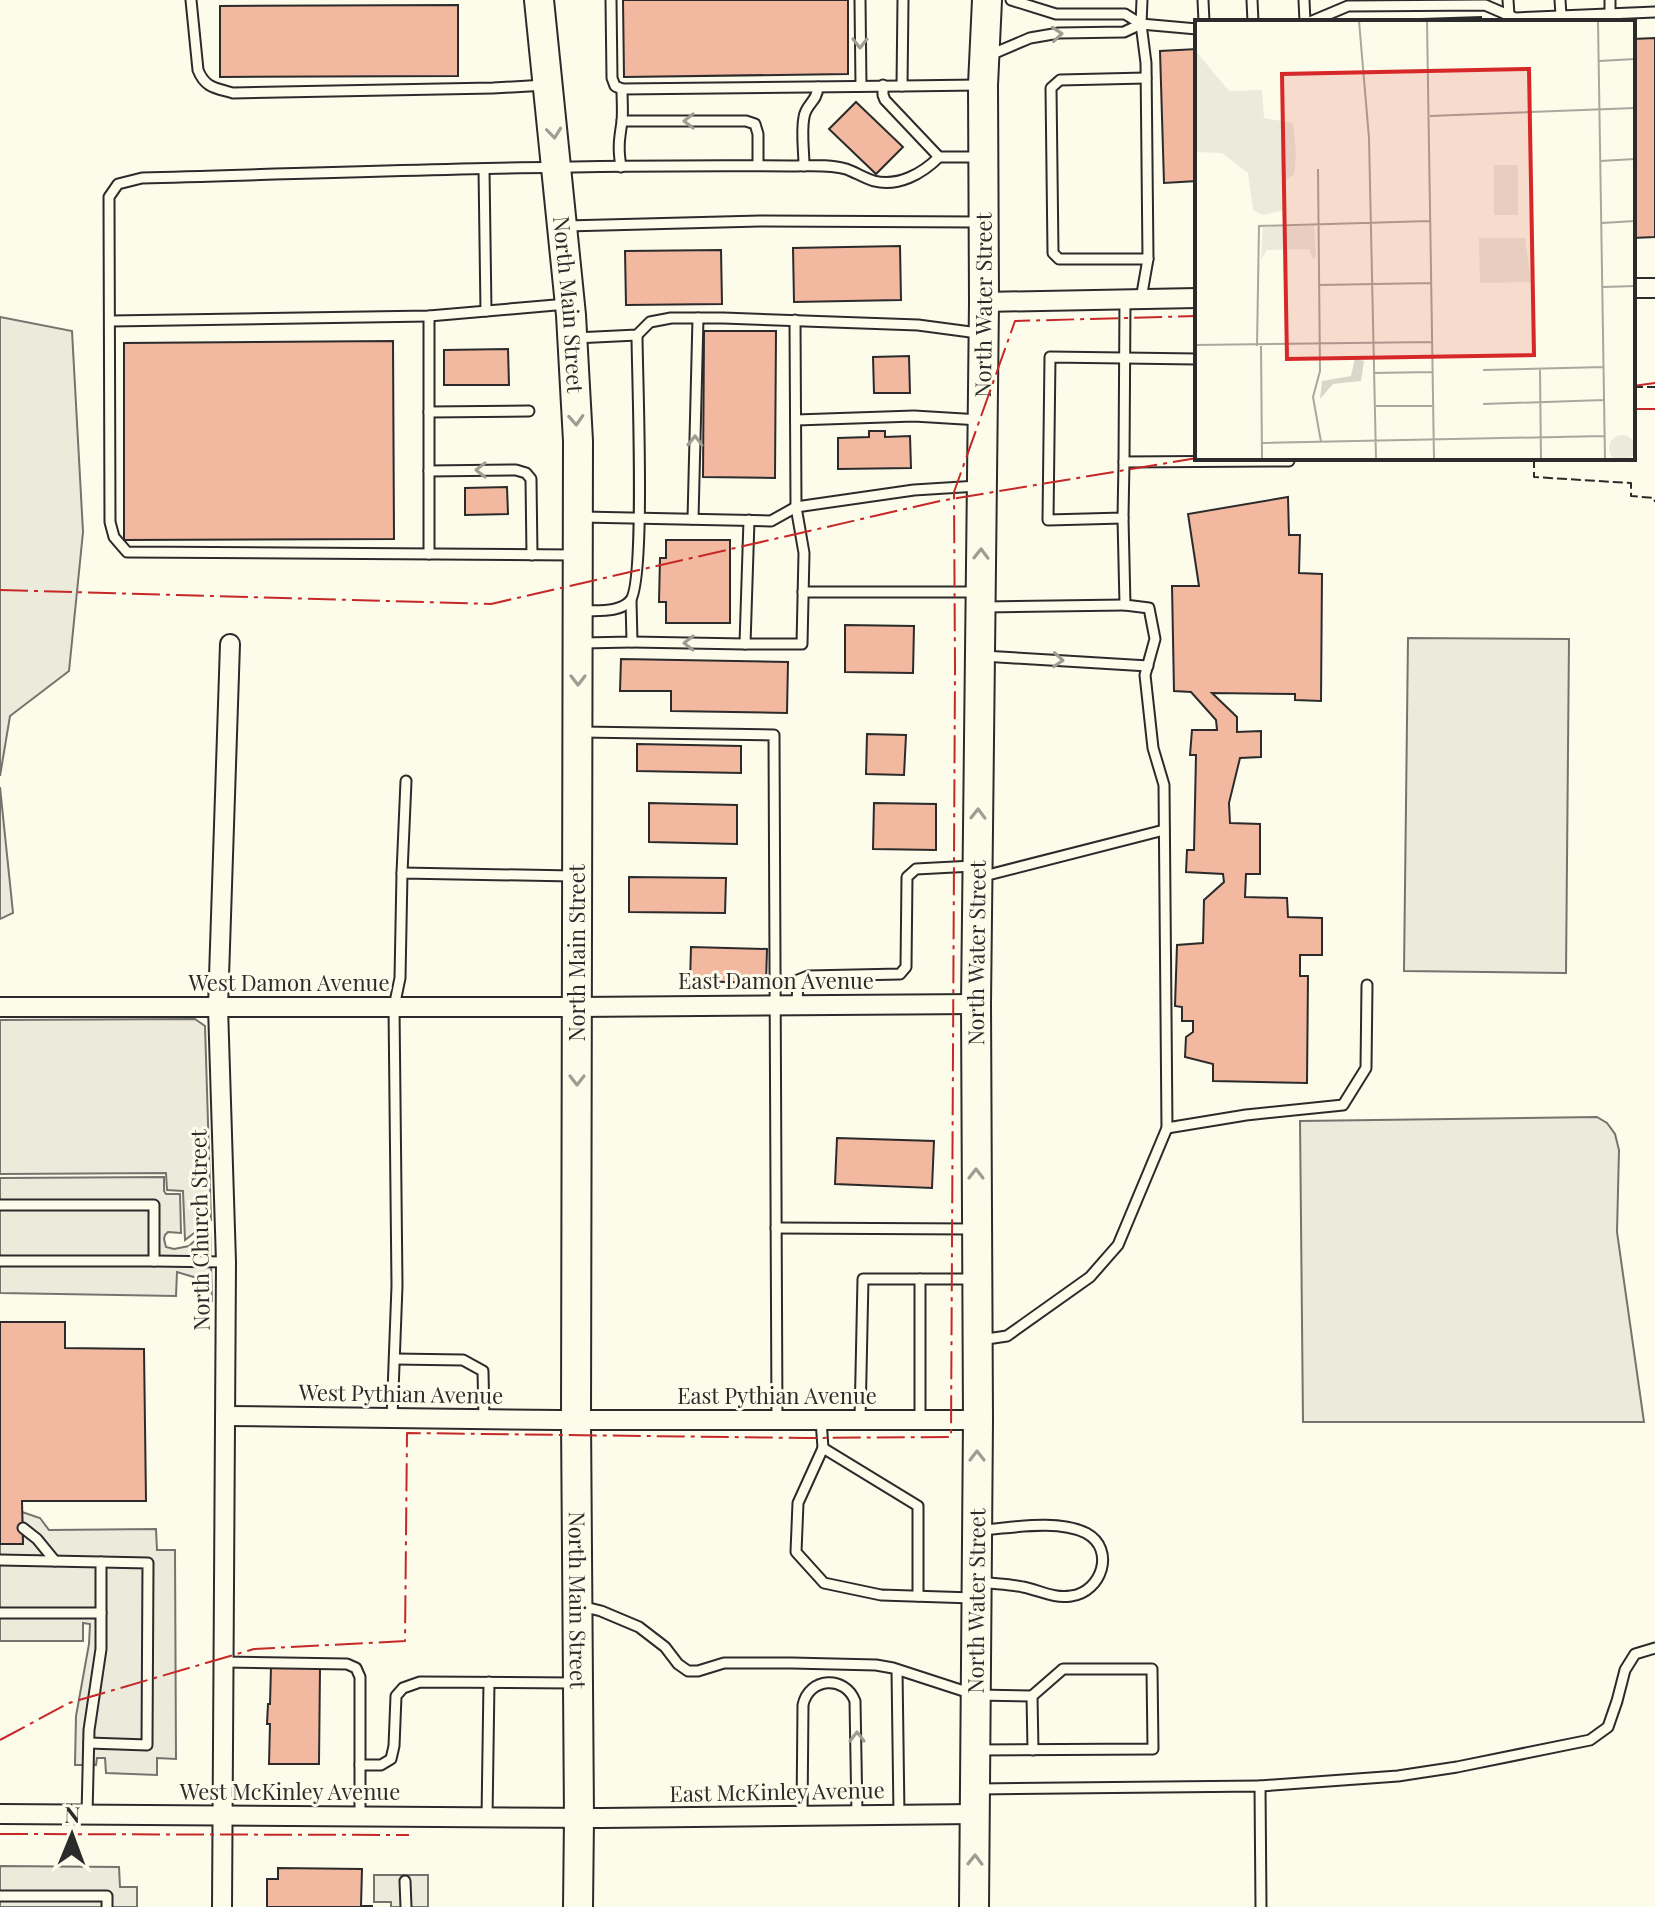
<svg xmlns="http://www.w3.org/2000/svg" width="1655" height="1907" viewBox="0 0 1655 1907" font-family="'Playfair Display',serif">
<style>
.green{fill:#ecebdb;stroke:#74746e;stroke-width:2}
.parking{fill:#eceadb;stroke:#74746e;stroke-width:2}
.building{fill:#f2b8a0;stroke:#2b2b2b;stroke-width:2}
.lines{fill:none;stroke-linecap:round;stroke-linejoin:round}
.lane-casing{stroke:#2b2b2b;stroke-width:13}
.street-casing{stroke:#2b2b2b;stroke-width:22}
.primary-casing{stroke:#2b2b2b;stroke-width:32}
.lane{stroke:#fdfbea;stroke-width:9}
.street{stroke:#fdfbea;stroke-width:18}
.primary{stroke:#fdfbea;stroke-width:28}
.fence{stroke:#2b2b2b;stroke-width:2;stroke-dasharray:10 4;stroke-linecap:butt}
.power{stroke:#c62828;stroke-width:2;stroke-dasharray:28 6 4 6;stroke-linecap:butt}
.oneway{stroke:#9e9d94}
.labels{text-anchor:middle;stroke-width:6;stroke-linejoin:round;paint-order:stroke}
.street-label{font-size:22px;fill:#2b2b2b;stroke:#fdfbea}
.inset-road{fill:none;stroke:#a9a89e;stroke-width:2}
.view{fill:#d62828;fill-opacity:0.15;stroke:#d62828;stroke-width:4}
.inset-edge{fill:none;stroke:#2b2b2b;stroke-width:4}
</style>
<rect width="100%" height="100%" fill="#fdfbea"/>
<!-- green -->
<g class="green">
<polygon points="0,317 72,331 83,532 69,671 10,716 0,776"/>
<polygon points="1408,638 1569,639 1566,973 1404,971"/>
<polygon points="0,787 13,913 0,919"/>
<polygon points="195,1019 205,1026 211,1220 185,1240 183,1191 167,1190 166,1173 0,1174 0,1020"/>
<polygon points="1597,1117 1607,1123 1615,1134 1619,1150 1617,1232 1644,1422 1303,1422 1300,1121"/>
</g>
<!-- parking -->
<g class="parking">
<polygon points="164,1177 164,1191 166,1194 180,1194 181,1233 168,1232 165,1235 164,1239 166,1247 174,1249 189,1246 210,1227 212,1302 205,1287 197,1278 177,1272 176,1296 0,1293 0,1178"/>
<polygon points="22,1512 40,1518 49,1530 156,1529 157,1550 175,1550 176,1759 157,1758 157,1775 106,1773 105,1758 97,1758 96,1765 75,1765 76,1716 89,1644 90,1624 83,1623 83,1641 0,1641 0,1544 23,1544"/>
<polygon points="0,1866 119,1867 120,1887 137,1887 137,1907 0,1907"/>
<polygon points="374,1875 428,1875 428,1907 391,1907 391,1902 374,1902"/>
</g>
<!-- building -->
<g class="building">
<polygon points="623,0 848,0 848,74 624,77"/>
<polygon points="458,5 458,76 220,77 220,6"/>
<polygon points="1481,17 1481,22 1330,22"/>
<polygon points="1655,38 1655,237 1633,238 1633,39"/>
<polygon points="1197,49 1197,181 1164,183 1160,51"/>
<polygon points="856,102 903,147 876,174 829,129"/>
<polygon points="900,246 901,300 794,302 793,248"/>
<polygon points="721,250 722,304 626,305 625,251"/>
<polygon points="704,331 776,331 775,478 703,477"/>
<polygon points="393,341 394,539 124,540 124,343"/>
<polygon points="508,349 509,385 444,385 444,350"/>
<polygon points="909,356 910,393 874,393 873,357"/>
<polygon points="869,431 885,431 885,437 910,436 911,468 838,469 838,438 869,437"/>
<polygon points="507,487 508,514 465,515 465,488"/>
<polygon points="1288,497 1289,535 1300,535 1299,573 1322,574 1321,701 1295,700 1295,694 1212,693 1237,717 1237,732 1261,731 1261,757 1240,758 1229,803 1230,823 1260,824 1260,874 1246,874 1245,897 1287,898 1288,917 1322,918 1322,955 1300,955 1300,976 1308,976 1307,1083 1213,1081 1213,1064 1185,1057 1186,1037 1193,1032 1193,1021 1182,1021 1182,1007 1175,1006 1177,945 1203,943 1204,900 1224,882 1223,874 1186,872 1187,850 1194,850 1196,755 1190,755 1192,730 1217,730 1216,720 1191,692 1174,691 1172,586 1199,586 1188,514"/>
<polygon points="666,540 730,540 730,623 666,623 666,602 659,602 660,558 666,558"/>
<polygon points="845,625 914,626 913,673 845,672"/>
<polygon points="621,659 788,662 787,713 671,711 671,691 620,691"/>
<polygon points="867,734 906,735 904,775 866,774"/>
<polygon points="637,744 741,746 741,773 637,771"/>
<polygon points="649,803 737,805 737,844 649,842"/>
<polygon points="874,803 936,804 936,850 873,849"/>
<polygon points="629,877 726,878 725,913 629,912"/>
<polygon points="691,947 767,949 766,983 690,981"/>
<polygon points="837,1138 934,1141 932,1188 835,1184"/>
<polygon points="0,1322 65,1322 65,1348 144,1349 146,1501 22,1501 23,1544 0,1544"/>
<polygon points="271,1667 320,1668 319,1764 269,1764 270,1724 267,1724 268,1704 270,1704"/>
<polygon points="278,1868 362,1869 361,1906 372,1906 372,1907 267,1907 267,1879 278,1879"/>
</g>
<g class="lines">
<defs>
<g id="lane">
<path d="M191,0L198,70C205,88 216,88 233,93L493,88L546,85"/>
<polyline points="611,0 612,78 615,86 622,89 902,86"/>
<polyline points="860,0 861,86"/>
<polyline points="903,0 902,86 979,85"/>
<polyline points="1011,0 1056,14 1125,14 1141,24 1197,29"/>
<polyline points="1203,0 1204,22"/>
<polyline points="1252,0 1253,22"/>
<polyline points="1304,0 1305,22"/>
<polyline points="1508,0 1509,15"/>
<polyline points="1560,0 1561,15"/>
<polyline points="1610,0 1610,13"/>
<polyline points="1310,22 1348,6 1485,5 1515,18 1655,12"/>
<polyline points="990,55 1030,38 1059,33 1124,32 1141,24"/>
<polyline points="1146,78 1060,80 1051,88 1053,253 1059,259 1148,259"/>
<polyline points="883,85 883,95 885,100 939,157"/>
<polyline points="622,121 746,121 755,124 758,134 758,165"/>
<path d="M804,166C804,151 801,132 804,117C806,104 817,102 818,87"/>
<path d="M621,167C618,149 619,140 622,122C623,111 622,100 622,89"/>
<polyline points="484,169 486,311"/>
<polyline points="566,226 760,221 979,222"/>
<polyline points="1141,299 1148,259 1146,63 1141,24 1142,0"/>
<polyline points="111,321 429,316 567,304"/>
<polyline points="575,338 637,335 650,322 671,318 723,318 918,325 978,333"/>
<polyline points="1197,359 1050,357 1048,520 1123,518 1124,462 1289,461 1289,458"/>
<polyline points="429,412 529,411"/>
<polyline points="796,420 914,416 980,420"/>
<polyline points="1124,462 1125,299"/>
<polyline points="429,471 516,470 526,473 531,479 532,555"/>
<polyline points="582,517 771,521 796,507 914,490 978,486"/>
<polyline points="693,519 698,318"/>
<polyline points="749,520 745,644 802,644 804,553 796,507 795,320"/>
<polyline points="429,554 429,316"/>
<path d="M575,555L127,552L114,537L110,522L109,197L118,184L142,178C358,172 575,164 791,166C809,166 829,164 846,169C855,172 864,178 874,181C898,187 922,174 939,157H979"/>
<polyline points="803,592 976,592"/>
<polyline points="984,607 1125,605"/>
<path d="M583,611C598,610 619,613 630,601C646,583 637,372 637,335"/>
<polyline points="632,642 745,644"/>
<polyline points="582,643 632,642 631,600"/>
<polyline points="983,656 1148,666"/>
<polyline points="581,732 774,735 777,1420"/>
<polyline points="402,873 406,781"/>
<polyline points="980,877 1164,830"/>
<polyline points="797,1005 798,980 808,976 900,974 906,967 907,877 916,869 973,866"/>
<polyline points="1167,1128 1246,1115 1343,1105 1366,1068 1367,985"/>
<polyline points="0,1205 154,1205 154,1261 0,1261"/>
<polyline points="776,1228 973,1229"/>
<polyline points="154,1261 226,1262"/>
<polyline points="980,1340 1007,1336 1090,1277 1118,1245 1167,1128 1164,785 1153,748 1145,675 1155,639 1149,608 1125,605 1123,518"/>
<polyline points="395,1359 463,1360 483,1371 484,1419"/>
<polyline points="392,1418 397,1286 394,1007 400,978 402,873 573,876"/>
<polyline points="821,1420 823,1448 798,1503 796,1552 824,1583 881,1595 973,1598"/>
<polyline points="860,1420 863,1279 975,1279"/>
<polyline points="920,1420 920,1279"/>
<polyline points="823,1448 918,1506 918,1596"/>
<polyline points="23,1528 37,1539 55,1561"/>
<polyline points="0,1560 101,1562 101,1649 89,1730 87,1815"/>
<path d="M980,1582C994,1584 1009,1584 1023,1587C1039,1590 1054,1599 1071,1596C1102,1592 1116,1549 1086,1533C1057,1519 1012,1528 981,1530"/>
<polyline points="581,1606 601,1611 639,1627 665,1647 678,1664 688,1671 698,1671 724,1663 792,1663 876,1665 893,1668 976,1695 1032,1696 1063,1669 1152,1669 1153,1749 977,1750"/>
<polyline points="0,1613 101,1613"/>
<polyline points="223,1662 347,1664 356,1668 360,1677 360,1817"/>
<polyline points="897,1670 899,1815"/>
<polyline points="1032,1696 1033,1750"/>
<polyline points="89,1743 147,1745 148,1563 101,1562"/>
<polyline points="360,1765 381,1765 391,1759 394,1746 396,1696 403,1688 420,1682 575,1683"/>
<polyline points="1260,1786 1398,1776 1457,1767 1590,1740 1608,1727 1617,1701 1625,1670 1635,1654 1655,1648"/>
<polyline points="977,1789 1260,1786 1261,1907"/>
<path d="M802,1816L803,1705C809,1677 845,1675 855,1701L857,1815"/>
<polyline points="487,1818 489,1682"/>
<polyline points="405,1881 406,1907"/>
<polyline points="0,1896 107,1896 107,1907"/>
</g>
<g id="street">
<polyline points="1633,288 1655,288"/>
<polyline points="984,302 1197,298"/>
<polyline points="0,1007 577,1007 976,1004"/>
<polyline points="225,1416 558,1420 978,1420"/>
<polyline points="0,1814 601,1818 975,1814"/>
<polyline points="222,1907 226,1262 218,1007 230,644"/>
</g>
<g id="primary">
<path id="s1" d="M539,0L571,315L578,441L576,1420L579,1818L578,1907"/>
<path id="s2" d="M974,1907L978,1420L976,1004L984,302L983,85L987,0"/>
</g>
</defs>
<!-- lane casing -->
<use href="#lane" class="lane-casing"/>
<!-- street casing -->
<use href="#street" class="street-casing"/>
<!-- primary casing -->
<use href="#primary" class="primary-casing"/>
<!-- lane -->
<use href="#lane" class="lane"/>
<!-- street -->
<use href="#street" class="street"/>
<!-- primary -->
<use href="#primary" class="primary"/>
<!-- fence -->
<g class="fence">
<polyline points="1633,387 1655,387"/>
<polyline points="1534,458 1534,477 1631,483 1631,496 1654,498 1655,502"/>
</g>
<!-- power -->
<g class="power">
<polyline points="1633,386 1655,383"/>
<polyline points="1633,409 1655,409"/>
<polyline points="0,590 491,604 940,501 1197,458"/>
<polyline points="0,1740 69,1703 254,1649 405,1641 407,1433 806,1438 951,1437 955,668 954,492 1015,321 1197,316"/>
<polyline points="0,1834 409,1835"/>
</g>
</g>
<!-- one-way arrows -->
<defs><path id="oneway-chevron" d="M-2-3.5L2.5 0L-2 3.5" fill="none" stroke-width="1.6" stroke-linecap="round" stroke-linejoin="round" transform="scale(2)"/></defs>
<g class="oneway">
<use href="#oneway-chevron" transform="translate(1057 34) rotate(-5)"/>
<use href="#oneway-chevron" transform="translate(860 43) rotate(90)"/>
<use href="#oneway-chevron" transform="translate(689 121) rotate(180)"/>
<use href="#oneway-chevron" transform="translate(554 133) rotate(84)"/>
<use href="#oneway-chevron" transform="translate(576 420) rotate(87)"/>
<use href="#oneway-chevron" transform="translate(695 441) rotate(-89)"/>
<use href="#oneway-chevron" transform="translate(481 470) rotate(180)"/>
<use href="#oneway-chevron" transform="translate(981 554) rotate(-89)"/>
<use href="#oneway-chevron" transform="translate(689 643) rotate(-179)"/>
<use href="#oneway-chevron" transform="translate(1058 660) rotate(4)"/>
<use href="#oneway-chevron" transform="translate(578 680) rotate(90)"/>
<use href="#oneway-chevron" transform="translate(978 814) rotate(-89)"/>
<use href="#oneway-chevron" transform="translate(577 1080) rotate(90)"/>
<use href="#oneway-chevron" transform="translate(976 1174) rotate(-90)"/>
<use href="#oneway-chevron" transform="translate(977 1456) rotate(-90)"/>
<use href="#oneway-chevron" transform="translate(857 1737) rotate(-90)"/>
<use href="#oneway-chevron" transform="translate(975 1860) rotate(-89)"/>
</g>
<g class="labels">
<!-- street labels -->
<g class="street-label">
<text dy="8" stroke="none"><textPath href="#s1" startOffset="306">North Main Street</textPath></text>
<text dy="8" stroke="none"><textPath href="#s2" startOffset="1602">North Water Street</textPath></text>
<text transform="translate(577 953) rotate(-90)" y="8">North Main Street</text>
<text dy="8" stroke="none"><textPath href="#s2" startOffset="954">North Water Street</textPath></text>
<text x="776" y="989">East Damon Avenue</text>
<text x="289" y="991">West Damon Avenue</text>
<text transform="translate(200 1230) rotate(-91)" y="8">North Church Street</text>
<text transform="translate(401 1394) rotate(1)" y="8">West Pythian Avenue</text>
<text x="777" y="1404">East Pythian Avenue</text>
<text dy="8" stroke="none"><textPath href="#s1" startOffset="1602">North Main Street</textPath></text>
<text dy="8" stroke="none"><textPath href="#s2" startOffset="306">North Water Street</textPath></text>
<text x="290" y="1800">West McKinley Avenue</text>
<text transform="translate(777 1792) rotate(-1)" y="8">East McKinley Avenue</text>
</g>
</g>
<!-- overview -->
<g transform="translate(1195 20)">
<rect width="440" height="440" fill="#fdfbea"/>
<path d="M0,30L34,71L67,70L69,98L98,103L101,133L99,154L90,161L91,190L67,195L58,190L53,153L27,133L0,132ZM299,145H323V195H299ZM68,207L119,206L121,236L118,239L114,229L72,230L66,240ZM284,218H330L336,262L285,263ZM414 428a13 13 0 1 1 26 0a13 13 0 1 1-26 0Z" fill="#ecebdb"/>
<path d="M160,338L169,341L166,361L138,364L125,379L127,361L156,356Z" fill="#d8d7c9"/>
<path class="inset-road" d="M164,1L174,118L181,439M232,1L239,439M403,1L410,439M404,41L440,39M235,96L440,88M405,141L440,139M123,149L125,351L118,377L126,422M407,203L440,201M124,265L237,263M408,267L440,266M0,325L237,322M62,326L64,206L235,201M66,326L67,439M288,350L409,347M345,350L346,439M178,353L237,352M288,384L409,380M181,386H237M67,423L409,416"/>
<path class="view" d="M334,49L339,335L92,339L87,54Z"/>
<rect width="440" height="440" class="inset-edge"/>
</g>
<!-- north arrow -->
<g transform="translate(72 1835) rotate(1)" stroke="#fdfbea" stroke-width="6" paint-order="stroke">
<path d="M0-6L14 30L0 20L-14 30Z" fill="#2b2b2b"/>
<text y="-12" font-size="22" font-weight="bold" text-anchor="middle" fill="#2b2b2b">N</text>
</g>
</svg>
